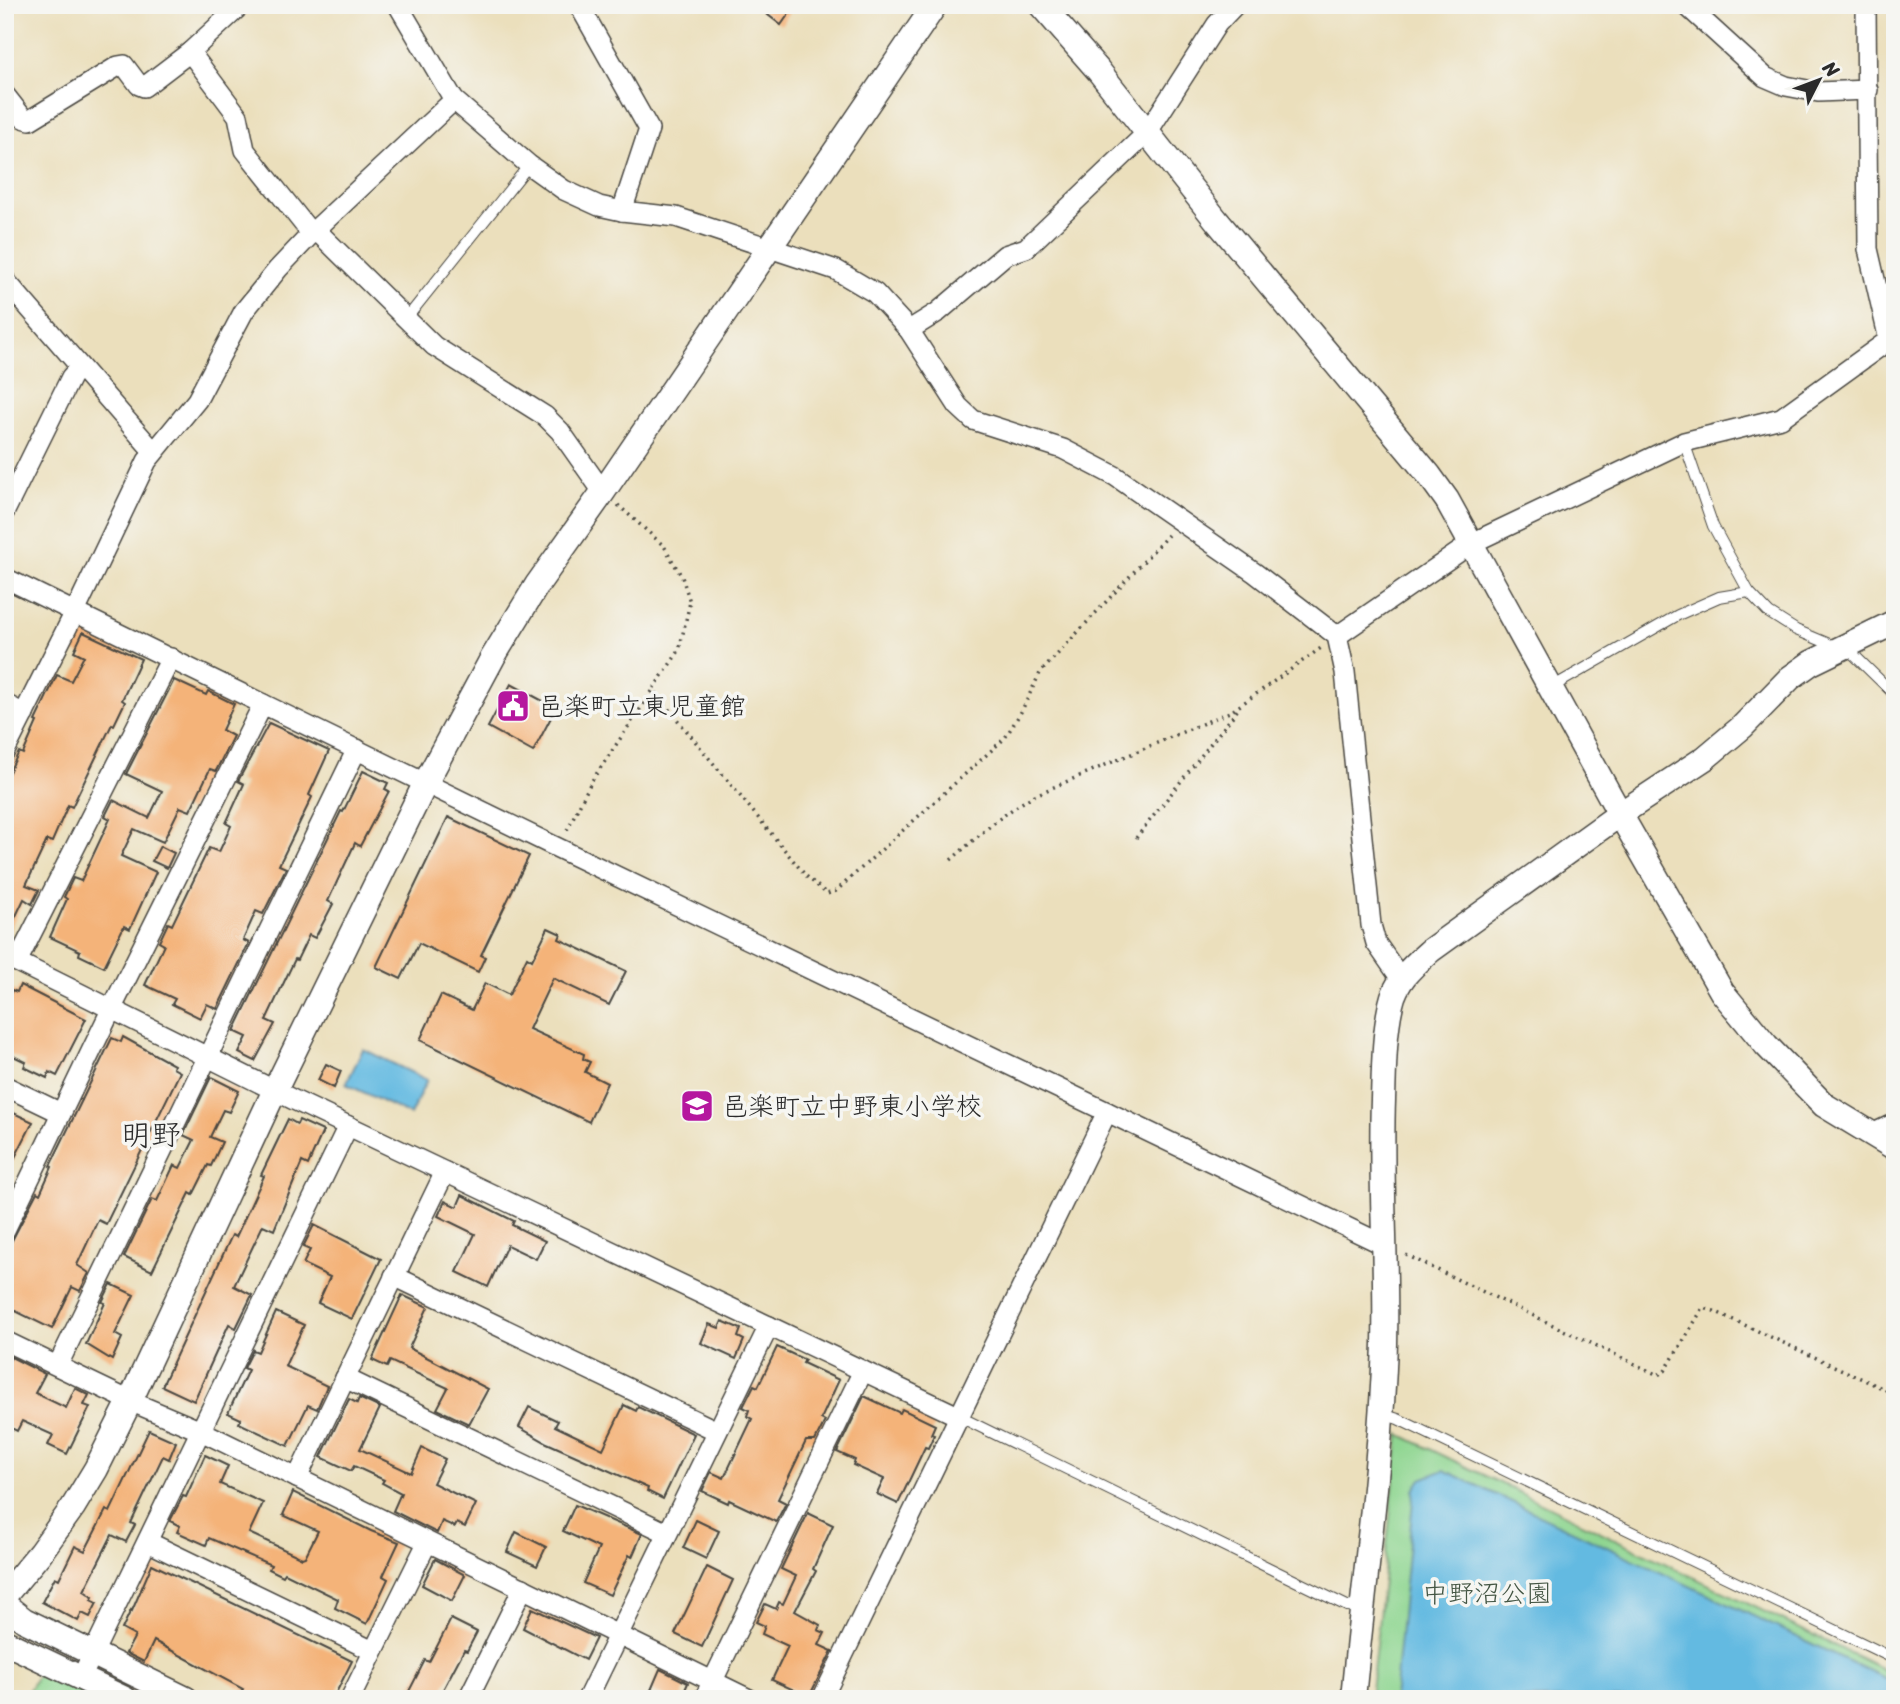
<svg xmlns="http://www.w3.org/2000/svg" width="1900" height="1704" viewBox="0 0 1900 1704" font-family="Sriracha,'Klee One',sans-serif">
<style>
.green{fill:#8fd691;stroke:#5d805e;stroke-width:2}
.water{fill:#64bae1;stroke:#487286;stroke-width:2}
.building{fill:#f4b379}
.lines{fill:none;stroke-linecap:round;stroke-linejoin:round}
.service-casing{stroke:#484641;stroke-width:12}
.minor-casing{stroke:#484641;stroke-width:22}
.tertiary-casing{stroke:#484641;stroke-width:27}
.path{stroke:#484641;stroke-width:3.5;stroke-dasharray:2 5;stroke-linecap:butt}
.service{stroke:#fff;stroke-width:10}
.minor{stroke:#fff;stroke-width:19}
.tertiary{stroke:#fff;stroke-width:24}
.labels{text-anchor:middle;stroke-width:7;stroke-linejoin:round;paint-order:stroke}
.poi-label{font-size:26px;fill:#2b2b2b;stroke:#f6f6f2;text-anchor:start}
.park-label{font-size:26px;fill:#445644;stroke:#f6f6f2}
.quarter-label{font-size:30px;fill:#2b2b2b;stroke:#f6f6f2}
</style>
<rect width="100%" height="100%" fill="#f6f6f2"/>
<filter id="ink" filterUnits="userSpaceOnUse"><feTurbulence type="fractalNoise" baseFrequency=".0143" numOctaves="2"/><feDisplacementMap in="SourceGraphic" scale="14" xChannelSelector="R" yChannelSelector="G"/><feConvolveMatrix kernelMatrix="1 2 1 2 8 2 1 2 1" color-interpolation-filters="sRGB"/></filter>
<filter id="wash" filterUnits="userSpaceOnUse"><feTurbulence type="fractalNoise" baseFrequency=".00686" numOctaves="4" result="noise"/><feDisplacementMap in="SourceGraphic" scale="28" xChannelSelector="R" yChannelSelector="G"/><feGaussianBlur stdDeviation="1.57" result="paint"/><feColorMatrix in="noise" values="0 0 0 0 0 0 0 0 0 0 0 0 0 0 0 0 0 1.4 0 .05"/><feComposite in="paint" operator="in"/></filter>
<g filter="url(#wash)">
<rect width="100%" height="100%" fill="#ebdfbc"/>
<!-- green -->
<g class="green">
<polygon points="1399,1434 1895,1675 1895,1699 1370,1699"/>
<polygon points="40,1670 98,1699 24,1699"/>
</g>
<!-- water -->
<g class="water">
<polygon points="363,1049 427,1080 410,1115 346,1084"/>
<polygon points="1444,1470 1895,1683 1895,1699 1394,1699 1414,1490 1421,1479"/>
</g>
<g id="blocks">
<!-- building -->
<g class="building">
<polygon points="755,5 795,5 781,25"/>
<polygon points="83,632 141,659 122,700 125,702 114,725 112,724 72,807 68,805 52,842 47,840 26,885 39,890 32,904 24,899 5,939 5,780 19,752 23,754 37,722 35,721 57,675 71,681 84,656 74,651"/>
<polygon points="174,680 206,695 208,691 234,704 222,730 233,736 216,771 210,769 190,811 180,807 163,842 134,829 121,856 156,872 130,929 124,926 104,967 79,955 80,951 50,937 67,899 64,897 73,878 81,881 110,819 105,816 113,800 149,818 162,791 126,774"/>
<polygon points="511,684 556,708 533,752 488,727"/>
<polygon points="269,723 329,751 309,795 312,797 279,865 286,868 263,914 256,911 243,940 249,943 217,1009 207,1004 200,1018 172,1004 175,999 145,985 164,945 159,942 168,923 172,925 209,848 219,852 231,826 226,823 244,784 238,781"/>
<polygon points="363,771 388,783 385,789 389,791 360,846 355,843 328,901 333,904 323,923 315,938 309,935 297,960 295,959 266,1020 275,1024 255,1061 239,1053 247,1037 234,1031 341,811 343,812"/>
<polygon points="448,817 529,856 481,955 485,957 478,972 419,943 401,979 376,967"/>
<polygon points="160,846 174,853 167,868 152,861"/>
<polygon points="548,928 561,934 559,939 626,971 609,1005 553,978 529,1029 584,1054 583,1059 590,1062 585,1072 607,1083 589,1122 420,1040 441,995 472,1010 485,983 509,995 527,957 532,960"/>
<polygon points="20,985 86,1019 57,1076 49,1072 47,1078 24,1067 26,1062 5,1052 5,1005 12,990 17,992"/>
<polygon points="123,1037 174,1065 173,1068 180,1072 106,1224 98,1220 77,1265 89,1273 80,1291 72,1287 52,1329 5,1306 5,1254 37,1192 40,1194 52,1167 50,1166 112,1038 121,1042"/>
<polygon points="326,1064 341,1071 334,1088 318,1080"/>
<polygon points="211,1077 239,1091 229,1112 223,1110 210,1137 222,1142 211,1166 208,1165 193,1195 190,1193 152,1271 124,1257 152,1199 157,1201 174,1165 180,1168 194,1140 183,1135"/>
<polygon points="5,1109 33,1122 5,1177"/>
<polygon points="288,1119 297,1124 299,1120 323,1131 308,1165 302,1162 274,1230 263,1225 234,1286 252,1295 236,1328 229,1324 194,1401 162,1386 232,1235 236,1237 264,1176 261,1175"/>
<polygon points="462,1195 514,1221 512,1225 545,1241 536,1259 507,1245 488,1287 457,1272 475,1234 438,1216 445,1201 457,1207"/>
<polygon points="314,1225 381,1259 352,1319 318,1303 330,1277 303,1264 310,1250 303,1247"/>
<polygon points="111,1284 134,1295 115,1334 122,1338 112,1360 86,1344 105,1303 102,1302"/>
<polygon points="402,1295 428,1307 409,1348 488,1389 469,1424 437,1409 448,1388 390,1361 387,1367 372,1360"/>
<polygon points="276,1312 304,1325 285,1366 327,1386 317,1409 308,1405 288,1446 239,1423 241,1419 228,1413 248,1370 244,1368 253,1350 258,1352"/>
<polygon points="722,1321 741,1329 738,1337 744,1340 736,1359 701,1343 709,1324 719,1328"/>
<polygon points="777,1347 805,1360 803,1363 839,1380 821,1419 825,1421 815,1441 806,1441 778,1499 786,1503 776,1522 729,1500 728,1503 702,1491 711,1472 724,1478 752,1419 747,1416 749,1410 743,1407 754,1385 758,1387"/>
<polygon points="11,1357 45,1374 35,1393 66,1408 75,1388 89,1395 84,1405 90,1407 67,1454 48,1445 53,1435 22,1421 17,1431 5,1425 5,1369"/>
<polygon points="864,1396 900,1413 902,1409 935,1425 931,1434 934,1435 928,1448 925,1447 898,1504 877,1494 884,1479 853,1465 855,1460 837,1452"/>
<polygon points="359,1398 380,1408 360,1449 411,1473 422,1448 445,1459 433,1483 476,1504 465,1527 457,1523 455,1527 442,1521 437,1533 393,1511 401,1493 382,1483 384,1480 354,1466 351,1471 321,1457 349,1399 357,1403"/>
<polygon points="624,1405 636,1411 638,1407 694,1434 663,1499 647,1491 648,1488 547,1443 519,1427 529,1407 558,1421 555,1426 603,1449"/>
<polygon points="149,1430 176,1442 169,1459 163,1456 131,1523 135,1525 126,1542 112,1535 84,1591 93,1597 91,1600 97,1603 90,1617 82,1613 78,1621 42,1602 55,1577 59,1579 75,1546 85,1551 106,1510 110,1512"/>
<polygon points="205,1455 228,1466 220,1484 263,1503 249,1533 302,1558 305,1557 318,1531 283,1515 293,1492 371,1531 399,1542 383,1576 388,1579 367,1624 335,1608 338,1599 285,1573 283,1576 269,1569 271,1565 209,1538 206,1545 177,1532 180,1526 170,1521 183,1496 186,1497"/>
<polygon points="575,1505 642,1534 632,1557 629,1555 610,1595 583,1583 599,1548 563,1531"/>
<polygon points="808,1513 833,1525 813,1569 816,1571 795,1611 820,1625 818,1630 825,1633 819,1645 832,1651 809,1697 772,1680 788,1646 762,1634 765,1626 756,1622 765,1604 776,1609 779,1602 783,1604 796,1576 781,1569"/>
<polygon points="696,1520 719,1531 706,1559 683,1548"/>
<polygon points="516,1532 546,1547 537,1566 507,1552"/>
<polygon points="435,1559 465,1575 452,1601 422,1585"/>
<polygon points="152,1564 352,1661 333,1699 255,1699 241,1692 243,1689 154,1641 144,1662 126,1653 135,1636 122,1629 131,1610 132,1611"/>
<polygon points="707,1567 733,1580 702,1647 675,1634"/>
<polygon points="532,1608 596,1638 585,1660 523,1628"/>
<polygon points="451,1619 477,1632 467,1651 464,1650 438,1699 405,1699 425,1660 429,1662"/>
<polygon points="660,1669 688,1683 681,1699 670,1699 651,1690"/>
</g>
</g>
</g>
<g filter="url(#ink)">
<use href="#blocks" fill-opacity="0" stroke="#484641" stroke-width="2"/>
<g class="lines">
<defs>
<g id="service">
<polyline points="406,319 529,165"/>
<polyline points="1684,442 1713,526 1749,592"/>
<polyline points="1552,687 1678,615 1719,597 1749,592 1769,613 1796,630 1853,654 1895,695"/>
<polyline points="1382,1414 1398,1419 1895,1659"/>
<polyline points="958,1416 1347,1606 1361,1607"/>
</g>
<g id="minor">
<polyline points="398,5 454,100 529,165 564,190 599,206 622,211 676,217 836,270 875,293 909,330 958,406 973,420 1063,449 1115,476 1255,573 1337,636 1345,672 1371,925 1376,943 1401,979"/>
<polyline points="579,5 649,129 622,211"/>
<polyline points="1686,5 1765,77 1786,86 1818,92 1868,90"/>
<polyline points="190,52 238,116 245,150 306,227 322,236 434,346 545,416 560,431 603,492"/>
<polyline points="5,95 23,118 30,120 118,66 124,65 139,85 144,87 190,52 241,5"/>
<polyline points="5,280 154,452"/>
<polyline points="909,330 938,312 1005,255 1026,248 1147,133 1217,24 1235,5"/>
<polyline points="5,511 71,377 80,367"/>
<polyline points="5,578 558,848 1384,1245"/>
<polyline points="1337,636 1472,543 1684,442 1781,418 1889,340 1868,249 1866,5"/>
<polyline points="5,704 24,714"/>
<polyline points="5,751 75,612 147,461 197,400 244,311 278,269 314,231 454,100"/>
<polyline points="5,956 296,1101 958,1416"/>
<polyline points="17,962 171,658"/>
<polyline points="5,1086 61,1113"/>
<polyline points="1872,1134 1895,1123"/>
<polyline points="5,1230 112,1008 263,704"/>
<polyline points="394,1276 717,1431"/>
<polyline points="5,1341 130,1401 201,1431 749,1699"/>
<polyline points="58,1365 357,749"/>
<polyline points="345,1378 667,1533"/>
<polyline points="297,1478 445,1172"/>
<polyline points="148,1542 373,1651"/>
<polyline points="81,1678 348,1126"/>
<polyline points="350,1699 427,1543"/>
<polyline points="468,1699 523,1588"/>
<polyline points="587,1699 769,1326"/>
<polyline points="704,1699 863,1371"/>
<polyline points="822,1699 1107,1112"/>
</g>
<g id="tertiary">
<polyline points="1041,5 1098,70 1217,221 1429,475 1447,500 1620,814 1722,992 1766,1045 1824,1105 1895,1148"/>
<polyline points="5,1595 40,1553 73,1507 96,1469 130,1401 275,1090 426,782 493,657 537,585 603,492 935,5"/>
<polyline points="5,1605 24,1620 186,1699"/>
<polyline points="5,1642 125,1699"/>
<path d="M1353,1699C1364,1581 1381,1463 1385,1344C1387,1263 1380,1181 1383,1100C1384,1068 1384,1035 1391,1004C1396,980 1413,966 1431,950L1620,814L1705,758L1742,727L1790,678L1811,663L1895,622"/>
</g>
</defs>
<!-- service casing -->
<use href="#service" class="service-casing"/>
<!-- minor casing -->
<use href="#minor" class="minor-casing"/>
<!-- tertiary casing -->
<use href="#tertiary" class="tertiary-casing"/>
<!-- path -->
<g class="path">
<polyline points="618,505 664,546 682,577 690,602 679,651 653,689"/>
<polyline points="567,830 591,782 653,690 806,876 827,894 836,891 1005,738 1021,712 1040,673 1168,535"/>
<polyline points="1136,838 1239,708"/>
<path d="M951,860C978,836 1003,813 1035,795L1232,711L1321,648"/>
<polyline points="1406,1255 1658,1375 1665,1371 1703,1308 1714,1311 1895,1394"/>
</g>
<!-- service -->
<use href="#service" class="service"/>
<!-- minor -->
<use href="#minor" class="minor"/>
<!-- tertiary -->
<use href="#tertiary" class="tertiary"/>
</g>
</g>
<!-- icons -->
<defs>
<symbol id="civic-square" viewBox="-11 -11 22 22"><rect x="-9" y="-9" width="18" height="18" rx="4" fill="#b5179e" stroke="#f6f6f2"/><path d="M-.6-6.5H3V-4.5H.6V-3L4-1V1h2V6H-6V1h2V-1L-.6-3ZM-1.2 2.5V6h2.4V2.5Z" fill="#fff"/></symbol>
<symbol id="school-square" viewBox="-11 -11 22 22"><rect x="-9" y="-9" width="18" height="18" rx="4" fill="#b5179e" stroke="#f6f6f2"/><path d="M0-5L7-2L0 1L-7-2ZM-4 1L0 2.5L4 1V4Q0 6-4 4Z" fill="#fff"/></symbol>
</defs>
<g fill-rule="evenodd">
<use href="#civic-square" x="494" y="687" width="38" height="38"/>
<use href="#school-square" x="678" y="1087" width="38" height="38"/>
</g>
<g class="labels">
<!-- poi labels -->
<g class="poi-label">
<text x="538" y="715">邑楽町立東児童館</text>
<text x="722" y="1115">邑楽町立中野東小学校</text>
</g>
<!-- park labels -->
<g class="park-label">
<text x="1487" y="1602">中野沼公園</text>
</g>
<!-- quarter labels -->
<g class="quarter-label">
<text x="151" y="1145">明野</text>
</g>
</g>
<!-- margin -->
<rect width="1900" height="1704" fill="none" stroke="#f6f6f2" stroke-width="28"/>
<!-- north arrow -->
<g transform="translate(1819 80) rotate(48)" stroke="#f6f6f2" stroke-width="5" paint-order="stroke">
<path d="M0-5L12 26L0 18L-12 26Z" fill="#2b2b2b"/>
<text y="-10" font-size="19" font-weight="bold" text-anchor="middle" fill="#2b2b2b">N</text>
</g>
</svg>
